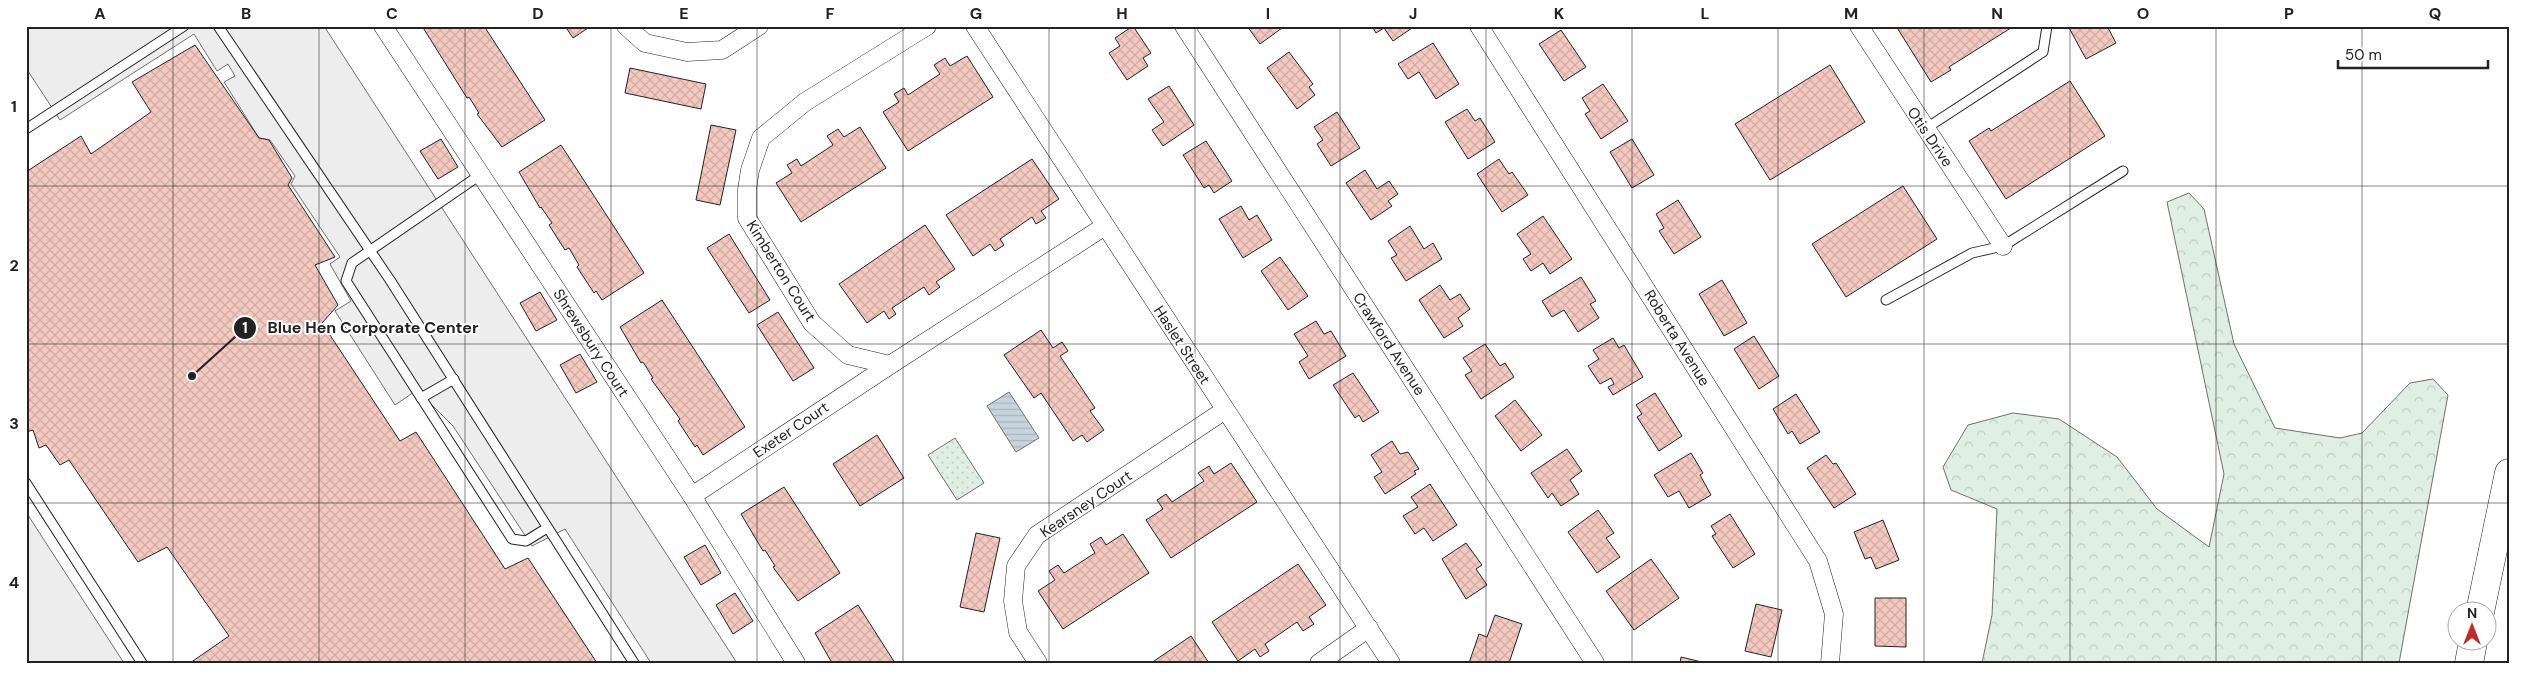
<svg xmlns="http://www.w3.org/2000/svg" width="2535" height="689" viewBox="0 0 2535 689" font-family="'DM Sans',sans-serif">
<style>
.forest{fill:url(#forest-crowns);stroke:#6f6f6f}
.park{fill:url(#park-dots);stroke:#6f6f6f}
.parking{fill:#ededed;stroke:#6f6f6f}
.water{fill:url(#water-rules);stroke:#6f6f6f}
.building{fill:url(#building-cross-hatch);stroke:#222}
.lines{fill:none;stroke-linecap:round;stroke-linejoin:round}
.service-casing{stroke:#222;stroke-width:11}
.minor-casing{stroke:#222;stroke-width:19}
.motorway-casing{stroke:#222;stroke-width:29}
.service{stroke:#fff;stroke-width:9}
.minor{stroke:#fff;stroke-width:18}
.motorway{stroke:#fff;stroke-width:28}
.grid{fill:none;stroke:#222;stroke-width:1;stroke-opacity:0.55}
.labels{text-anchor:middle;stroke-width:4;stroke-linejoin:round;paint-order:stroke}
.street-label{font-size:15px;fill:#222;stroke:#fff}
.leader{fill:none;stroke:#222;stroke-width:2}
.callout-dot{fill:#222;stroke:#fff;stroke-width:2}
.mark-label{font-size:15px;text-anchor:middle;font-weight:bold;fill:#fff}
.callout-label{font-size:16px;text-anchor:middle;font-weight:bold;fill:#222;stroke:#fff;stroke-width:4;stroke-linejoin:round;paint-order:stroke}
.neatline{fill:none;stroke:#222;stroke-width:2}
.grid-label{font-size:16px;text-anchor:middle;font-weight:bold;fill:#222}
</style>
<defs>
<pattern id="forest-crowns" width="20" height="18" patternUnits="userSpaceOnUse" patternTransform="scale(1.25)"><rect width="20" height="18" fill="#e0efe3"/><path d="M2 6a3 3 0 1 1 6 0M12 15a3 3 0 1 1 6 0" fill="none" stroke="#c0cdc2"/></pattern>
<pattern id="park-dots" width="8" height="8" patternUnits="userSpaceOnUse" patternTransform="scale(1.25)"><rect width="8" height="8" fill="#e0efe3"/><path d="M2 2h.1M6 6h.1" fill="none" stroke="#c0cdc2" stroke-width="1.8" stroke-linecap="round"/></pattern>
<pattern id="water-rules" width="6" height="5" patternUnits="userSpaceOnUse" patternTransform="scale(1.25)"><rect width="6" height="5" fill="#c7d3dd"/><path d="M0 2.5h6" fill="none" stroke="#abb5bd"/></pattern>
<pattern id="building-cross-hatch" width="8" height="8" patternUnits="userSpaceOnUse" patternTransform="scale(1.25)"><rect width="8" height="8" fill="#f3c9c0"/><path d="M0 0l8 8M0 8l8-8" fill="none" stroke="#d0aca5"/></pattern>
</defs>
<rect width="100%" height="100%" fill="#fff"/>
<!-- forest -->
<polygon class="forest" points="2189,193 2204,209 2234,344 2275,428 2340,438 2362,433 2410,383 2433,379 2448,395 2399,663 1982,663 1992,615 1997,509 1951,490 1943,467 1968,425 2013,413 2059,419 2117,457 2157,509 2209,547 2224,474 2167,202"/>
<!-- park -->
<polygon class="park" points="955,438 984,483 957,500 928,455"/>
<!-- parking -->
<g class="parking">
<polygon points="26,26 324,26 737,663 651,663 565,529 532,546 453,426 417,390 395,405 335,311 351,301 330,264 340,257 291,184 295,176 270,140 259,138 224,82 235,76 228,64 217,71 194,34 60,120 26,68"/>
<polygon points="26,512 57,560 124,663 26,663"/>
</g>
<!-- water -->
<polygon class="water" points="1009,392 1039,438 1016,452 987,406"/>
<!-- building -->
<g class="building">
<polygon points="422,26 484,26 545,120 502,147 477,114 479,113 469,97 467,98"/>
<polygon points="565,26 591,26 573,38"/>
<polygon points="1133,26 1151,53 1143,58 1148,66 1127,80 1109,53 1120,46 1115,38"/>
<polygon points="1247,26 1280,26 1282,28 1260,44"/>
<polygon points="1372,26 1415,26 1393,41 1384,28 1376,33"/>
<polygon points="1896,26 2014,26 1949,67 1951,70 1931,82"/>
<polygon points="2068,26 2107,26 2116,43 2086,59"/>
<polygon points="1561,30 1586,67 1564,81 1539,44"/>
<polygon points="1433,43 1459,84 1436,99 1419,72 1408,79 1398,64"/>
<polygon points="195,45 259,138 269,140 292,178 288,185 335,257 315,265 338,305 322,323 400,441 416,432 505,569 528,558 597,663 190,663 229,636 167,547 138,562 69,460 60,465 46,445 39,448 33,430 26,432 26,172 81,136 91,154 151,112 132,82"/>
<polygon points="1289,52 1313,84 1309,87 1315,95 1297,109 1267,68"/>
<polygon points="967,56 993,97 908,151 883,112 899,102 894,94 904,88 908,95 940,74 934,65 945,58 950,66"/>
<polygon points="1830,65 1865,122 1770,180 1735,124"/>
<polygon points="630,68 706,84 701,109 625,93"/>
<polygon points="2070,81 2105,136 2006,199 1969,141 1989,128 1991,131"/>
<polygon points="1603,84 1628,121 1601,139 1585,114 1590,111 1582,98"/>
<polygon points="1169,86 1194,125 1163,146 1152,130 1164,122 1148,99"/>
<polygon points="1467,109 1475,121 1480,118 1495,142 1468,159 1445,122"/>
<polygon points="1337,112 1360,148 1331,166 1317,144 1323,140 1314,127"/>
<polygon points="711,125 736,130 720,205 696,200"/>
<polygon points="860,127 886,168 801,222 776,183 792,173 787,165 797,159 801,166 833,145 827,136 838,129 844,137"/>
<polygon points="441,139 458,167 438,179 420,151"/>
<polygon points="1632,139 1654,175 1632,188 1610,152"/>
<polygon points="1206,141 1232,181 1214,193 1209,185 1204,188 1183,155"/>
<polygon points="561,145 644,273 602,300 596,291 594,293 577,267 579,265 569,248 565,250 549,225 552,223 541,207 540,208 519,172"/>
<polygon points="1032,159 1059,199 1041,211 1046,218 1036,224 1032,217 1000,239 1004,245 995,251 990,244 973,256 946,215"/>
<polygon points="1499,159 1509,174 1512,172 1528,195 1502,212 1477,174"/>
<polygon points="1365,170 1377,189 1389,181 1398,194 1388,201 1392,206 1371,220 1346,183"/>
<polygon points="1903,186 1937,239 1846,297 1812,244"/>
<polygon points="1678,200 1701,237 1674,254 1659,231 1664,228 1656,214"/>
<polygon points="1241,206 1249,220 1257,215 1272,240 1243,258 1219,219"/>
<polygon points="1543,216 1572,259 1550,274 1543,263 1531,271 1523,259 1531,254 1517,234"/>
<polygon points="925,225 955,269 936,282 940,287 929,295 924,287 892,308 896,314 889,319 884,311 867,323 839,284"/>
<polygon points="1410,226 1424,249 1433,243 1442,259 1406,281 1391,258 1397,255 1388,241"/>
<polygon points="729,234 770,300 749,313 707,248"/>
<polygon points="1280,257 1308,296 1288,310 1261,271"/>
<polygon points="1581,277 1596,301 1590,304 1599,318 1578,332 1564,310 1552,317 1542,301"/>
<polygon points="1722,280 1747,323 1724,336 1699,294"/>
<polygon points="1440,285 1450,300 1460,294 1470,309 1458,318 1463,326 1444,338 1419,300"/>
<polygon points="540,292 557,320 536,331 520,303"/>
<polygon points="662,300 745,427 703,455 697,445 695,447 678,421 680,419 651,379 653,378 643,362 641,363 620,327"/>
<polygon points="778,312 814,368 793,381 757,325"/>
<polygon points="1316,321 1324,334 1331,331 1346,356 1309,379 1299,362 1308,356 1294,334"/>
<polygon points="1041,330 1053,348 1062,342 1068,351 1060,356 1095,408 1090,411 1104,430 1087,442 1082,435 1073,441 1041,393 1034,398 1004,355"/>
<polygon points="1754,336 1779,376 1759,389 1734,349"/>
<polygon points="1613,338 1619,348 1624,345 1643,377 1613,395 1608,387 1614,384 1611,378 1600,384 1588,366 1599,359 1593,350"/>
<polygon points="1485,344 1500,366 1505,363 1514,377 1481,399 1465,375 1472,371 1463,358"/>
<polygon points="580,354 597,382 576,393 560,365"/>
<polygon points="1353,373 1379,412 1363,422 1359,415 1355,418 1333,385"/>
<polygon points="1655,393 1682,436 1659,451 1637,417 1642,414 1636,405"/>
<polygon points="1796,394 1820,432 1800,444 1792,431 1788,434 1773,409"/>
<polygon points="1515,400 1542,435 1521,451 1495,416"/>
<polygon points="877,435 904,478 860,506 833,464"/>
<polygon points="1392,441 1400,454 1408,452 1419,469 1414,471 1416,474 1385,494 1374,477 1382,472 1371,455"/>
<polygon points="1567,449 1582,471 1570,480 1579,494 1561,506 1552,493 1548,498 1531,473"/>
<polygon points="1691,453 1703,473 1700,475 1711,495 1689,508 1679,491 1668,497 1654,475"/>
<polygon points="1826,455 1833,464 1836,463 1856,494 1834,508 1807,468"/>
<polygon points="1231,463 1257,502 1171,558 1146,520 1163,509 1157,500 1166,494 1172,502 1204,481 1198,473 1209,466 1214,474"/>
<polygon points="1430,484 1457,525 1433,541 1424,528 1415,534 1403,516 1418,507 1411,497"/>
<polygon points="784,487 840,573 798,601 773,567 775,566 765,550 763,551 741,514"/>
<polygon points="1598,510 1614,533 1606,538 1620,557 1597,573 1568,532"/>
<polygon points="1730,514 1755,554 1733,568 1712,536 1716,534 1711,526"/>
<polygon points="1883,520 1899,560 1876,569 1871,557 1865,559 1854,532"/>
<polygon points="976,533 1000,538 984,612 960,607"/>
<polygon points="1123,534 1149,573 1063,629 1038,591 1055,580 1049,571 1058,565 1064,573 1095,553 1090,544 1101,537 1106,545"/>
<polygon points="1466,543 1482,565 1476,569 1487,585 1466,599 1442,559"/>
<polygon points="705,545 721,573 701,585 684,557"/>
<polygon points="1651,559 1679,598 1634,630 1606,591"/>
<polygon points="1298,564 1326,605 1309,617 1314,624 1303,631 1297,622 1265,644 1269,651 1260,657 1255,649 1238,661 1212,622"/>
<polygon points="735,593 753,621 733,634 716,605"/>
<polygon points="1875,598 1906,598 1906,647 1875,646"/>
<polygon points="1756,604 1782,610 1771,657 1745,651"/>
<polygon points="858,605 895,663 832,663 815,633"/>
<polygon points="1495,615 1522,624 1509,663 1495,661 1494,663 1469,663 1479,634 1487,637"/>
<polygon points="1191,636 1209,663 1151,663"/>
<polygon points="1681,657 1706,663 1680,663"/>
</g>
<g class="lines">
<defs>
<g id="service">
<polyline points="218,26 390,280 634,663"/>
<polyline points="26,129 184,26"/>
<polyline points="1925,129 2043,52 2047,26"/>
<polyline points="480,175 352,263 346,281 512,539 526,541 547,528"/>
<polyline points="1886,300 1972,253 2003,246 2123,171"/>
<polyline points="421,398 454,379"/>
<polyline points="26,483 142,663"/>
</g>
<g id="minor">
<polyline points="383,26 692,496 796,663"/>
<polyline points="626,26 645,43 687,52 722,50 759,26"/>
<polyline points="975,26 1391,663"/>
<polyline points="1184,26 1595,663"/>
<polyline points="1479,26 1818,561 1834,614 1830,663"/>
<polyline points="1859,26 2003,246"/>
<polyline points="890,365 848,355 812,323 747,218 747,190 750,170 761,138 805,102 927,26"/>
<polyline points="692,496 890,365 1105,226"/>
<polyline points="1038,663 1018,632 1013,601 1016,566 1037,535 1225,410"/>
<polyline points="1319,663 1369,628"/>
</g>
<g id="motorway">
<polyline points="2480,612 2509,473"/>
<polyline points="2469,663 2473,642"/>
</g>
</defs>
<!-- service casing -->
<use href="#service" class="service-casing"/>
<!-- minor casing -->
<use href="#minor" class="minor-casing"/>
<!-- motorway casing -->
<use href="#motorway" class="motorway-casing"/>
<!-- service -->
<use href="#service" class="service"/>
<!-- minor -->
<use href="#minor" class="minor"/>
<!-- motorway -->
<use href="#motorway" class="motorway"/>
</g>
<!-- grid -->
<path class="grid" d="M173,26V663M319,26V663M465,26V663M611,26V663M757,26V663M903,26V663M1049,26V663M1195,26V663M1340,26V663M1486,26V663M1632,26V663M1778,26V663M1924,26V663M2070,26V663M2216,26V663M2362,26V663M26,186H2509M26,344H2509M26,503H2509"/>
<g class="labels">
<!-- street labels -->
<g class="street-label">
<text transform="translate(1930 137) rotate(56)" y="5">Otis Drive</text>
<text transform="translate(781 271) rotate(58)" y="5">Kimberton Court</text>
<text transform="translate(1677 338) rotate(58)" y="5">Roberta Avenue</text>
<text transform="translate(591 343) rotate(57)" y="5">Shrewsbury Court</text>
<text transform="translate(1389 344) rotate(57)" y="5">Crawford Avenue</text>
<text transform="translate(1182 345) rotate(57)" y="5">Haslet Street</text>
<text transform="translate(791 430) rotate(-34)" y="5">Exeter Court</text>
<text transform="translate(1086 504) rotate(-34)" y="5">Kearsney Court</text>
</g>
</g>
<!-- callouts -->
<path class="leader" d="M192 376L245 328"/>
<g class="callout-dot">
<circle cx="192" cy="376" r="5"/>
<circle cx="245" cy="328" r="12"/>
</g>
<g class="mark-label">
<text x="245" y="333">1</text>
</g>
<g class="callout-label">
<text x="373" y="333">Blue Hen Corporate Center</text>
</g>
<!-- border -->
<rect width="2535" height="689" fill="none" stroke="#ffffff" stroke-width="55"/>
<!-- north arrow -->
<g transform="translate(2472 626)"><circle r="24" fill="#ffffff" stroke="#a7a7a7"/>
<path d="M0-4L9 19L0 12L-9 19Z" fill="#c62828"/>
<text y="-8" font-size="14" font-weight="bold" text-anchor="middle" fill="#222222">N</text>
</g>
<!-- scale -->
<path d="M2338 60v8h150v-8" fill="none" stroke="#222222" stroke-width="2.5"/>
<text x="2345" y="60" font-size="15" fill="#222222" stroke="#ffffff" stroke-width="4" paint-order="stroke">50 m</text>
<rect x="28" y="28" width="2480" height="634" class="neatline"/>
<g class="grid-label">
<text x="100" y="19">A</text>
<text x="246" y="19">B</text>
<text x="392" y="19">C</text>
<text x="538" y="19">D</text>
<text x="684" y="19">E</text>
<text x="830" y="19">F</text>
<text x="976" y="19">G</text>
<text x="1122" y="19">H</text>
<text x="1268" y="19">I</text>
<text x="1413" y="19">J</text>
<text x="1559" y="19">K</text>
<text x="1705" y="19">L</text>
<text x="1851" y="19">M</text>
<text x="1997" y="19">N</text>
<text x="2143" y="19">O</text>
<text x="2289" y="19">P</text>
<text x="2435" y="19">Q</text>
<text x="14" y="112">1</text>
<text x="14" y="271">2</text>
<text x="14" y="429">3</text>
<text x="14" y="588">4</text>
</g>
</svg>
